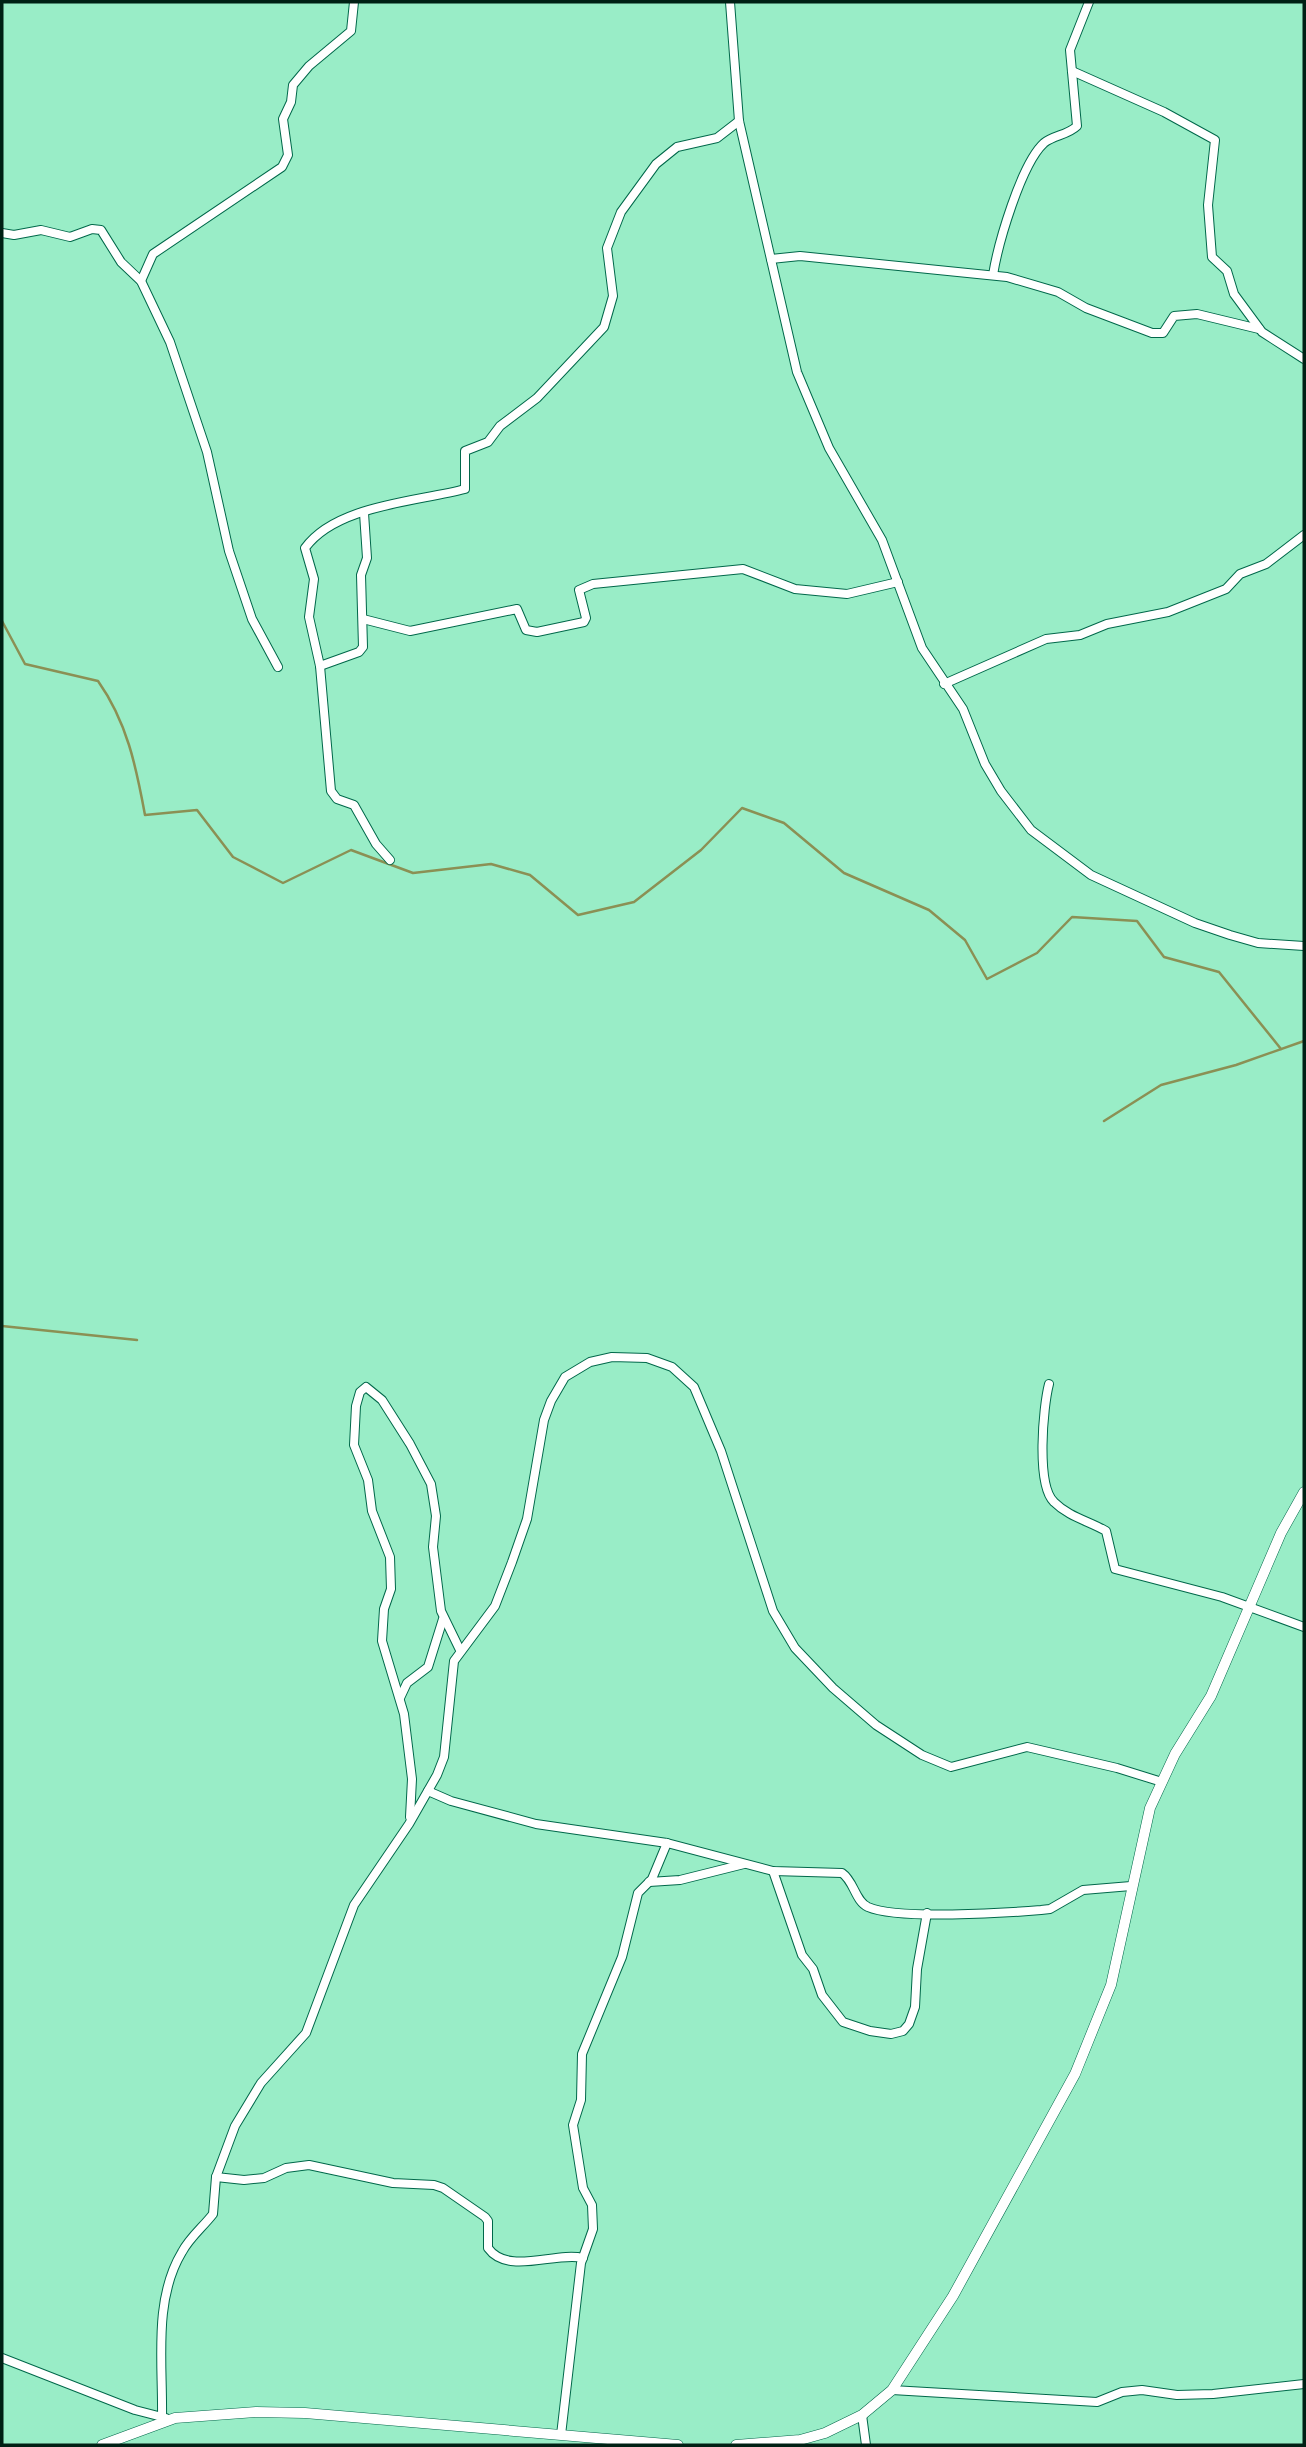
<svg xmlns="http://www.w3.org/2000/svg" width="1306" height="2447" viewBox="0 0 1306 2447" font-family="'Golos Text',sans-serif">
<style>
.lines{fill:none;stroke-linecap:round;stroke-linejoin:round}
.stream{stroke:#8b9054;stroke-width:2.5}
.minor-casing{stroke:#01684a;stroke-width:10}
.tertiary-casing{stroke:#01684a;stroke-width:11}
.minor{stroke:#fff;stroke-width:8}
.tertiary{stroke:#fff;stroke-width:10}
</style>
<rect width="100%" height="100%" fill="#99edc7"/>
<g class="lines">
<!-- stream -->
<g class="stream">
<path d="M2,621L25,664L98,681C127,722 136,766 145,815L197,810L233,857L283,883L351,850L413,873L491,864L530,875L578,915L634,902L701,850L742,808L784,823L844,873L929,910L965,940L987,979L1037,953L1072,917L1137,921L1164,957L1219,972L1281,1049"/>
<polyline points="1104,1121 1161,1085 1236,1065 1304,1041"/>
<polyline points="2,1326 137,1340"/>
</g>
<defs>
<g id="minor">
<polyline points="730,2 739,121 797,372 829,448 882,540 922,648 963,709 985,764 1001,791 1031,830 1091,875 1195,923 1230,935 1258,943 1304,946"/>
<polyline points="1072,71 1164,112 1215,140 1208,205 1212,257 1227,271 1234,294 1262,332 1304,359"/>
<polyline points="2,233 14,235 41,230 70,237 92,229 101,230 121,262 141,281 170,342 207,452 229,551 252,619 278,667"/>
<polyline points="771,259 800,256 1007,277 1058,292 1086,308 1152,333 1163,333 1174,316 1197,314 1259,329"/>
<path d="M993,275C998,244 1021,164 1044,143C1054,135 1068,135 1077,126L1070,50L1089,2"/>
<polyline points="141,281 153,254 282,167 288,155 283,119 291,102 293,85 309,66 351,31 354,2"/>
<polyline points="363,619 410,631 517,609 526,630 537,632 584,622 586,618 579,590 593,584 743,569 795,589 847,594 898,582"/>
<polyline points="320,666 359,652 363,647 361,575 367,558 364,513"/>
<polyline points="944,684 1046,639 1080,635 1107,624 1168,612 1226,589 1240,574 1266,564 1304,535"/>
<path d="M390,860L376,844L354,805L337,799L331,791L320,666L309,617L314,579L305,548C336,505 416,502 465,489V451L488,442L500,426L537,398L604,327L613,296L607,248L621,212L656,164L677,147L717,138L739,121"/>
<path d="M1049,1384C1043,1407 1036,1485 1054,1502C1069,1517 1089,1521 1106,1531L1115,1569L1222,1597L1304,1627"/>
<polyline points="400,1698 407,1683 428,1667 443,1619"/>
<path d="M428,1791L451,1801L536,1824L667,1843L773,1871L842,1873C854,1881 855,1901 868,1907C898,1920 1005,1913 1041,1910L1050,1909L1083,1890L1131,1886"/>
<polyline points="410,1817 412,1779 404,1714 382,1641 384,1609 391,1589 390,1557 372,1511 368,1480 354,1445 356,1406 360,1392 366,1387 382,1400 410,1444 431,1484 436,1516 433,1547 441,1611 460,1650"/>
<polyline points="773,1871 802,1955 813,1969 822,1995 843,2022 870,2031 891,2034 903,2031 909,2024 915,2007 917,1969 927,1913"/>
<polyline points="649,1882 680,1880 744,1864"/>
<path d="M216,2177L244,2180L264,2178L286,2168L309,2165L393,2183L434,2185L443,2188L485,2217L488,2221V2248C508,2276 556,2251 583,2258"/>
<polyline points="2,2358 135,2410 166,2418"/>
<polyline points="892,2390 1097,2402 1122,2392 1142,2390 1177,2395 1213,2394 1304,2384"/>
<polyline points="862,2415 866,2445"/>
<path d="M162,2417C163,2363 153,2300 182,2252C190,2237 203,2227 213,2214L216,2177L235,2126L261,2083L306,2033L354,1905L409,1824L437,1775L444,1757L454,1661L495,1606L512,1562L527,1519L544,1420L551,1401L565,1377L590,1362L612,1357L647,1358L672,1367L694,1387L721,1451L773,1611L795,1648L833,1688L876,1725L922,1755L951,1767L1027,1747L1117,1768L1162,1782"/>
<polyline points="561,2435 581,2263 593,2229 592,2205 583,2188 573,2125 581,2100 582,2054 622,1957 638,1893 652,1879 667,1843"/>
</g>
<g id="tertiary">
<polyline points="102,2445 175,2418 256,2412 305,2413 678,2445"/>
<polyline points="736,2445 800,2440 825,2433 862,2415 892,2390 953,2296 1075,2074 1111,1985 1150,1808 1175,1754 1211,1696 1281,1533 1304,1492"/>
</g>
</defs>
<!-- minor casing -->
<use href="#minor" class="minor-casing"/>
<!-- tertiary casing -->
<use href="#tertiary" class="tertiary-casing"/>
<!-- minor -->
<use href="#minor" class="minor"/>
<!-- tertiary -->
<use href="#tertiary" class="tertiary"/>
</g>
<!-- border -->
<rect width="1306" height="2447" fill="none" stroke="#002014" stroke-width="7"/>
</svg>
